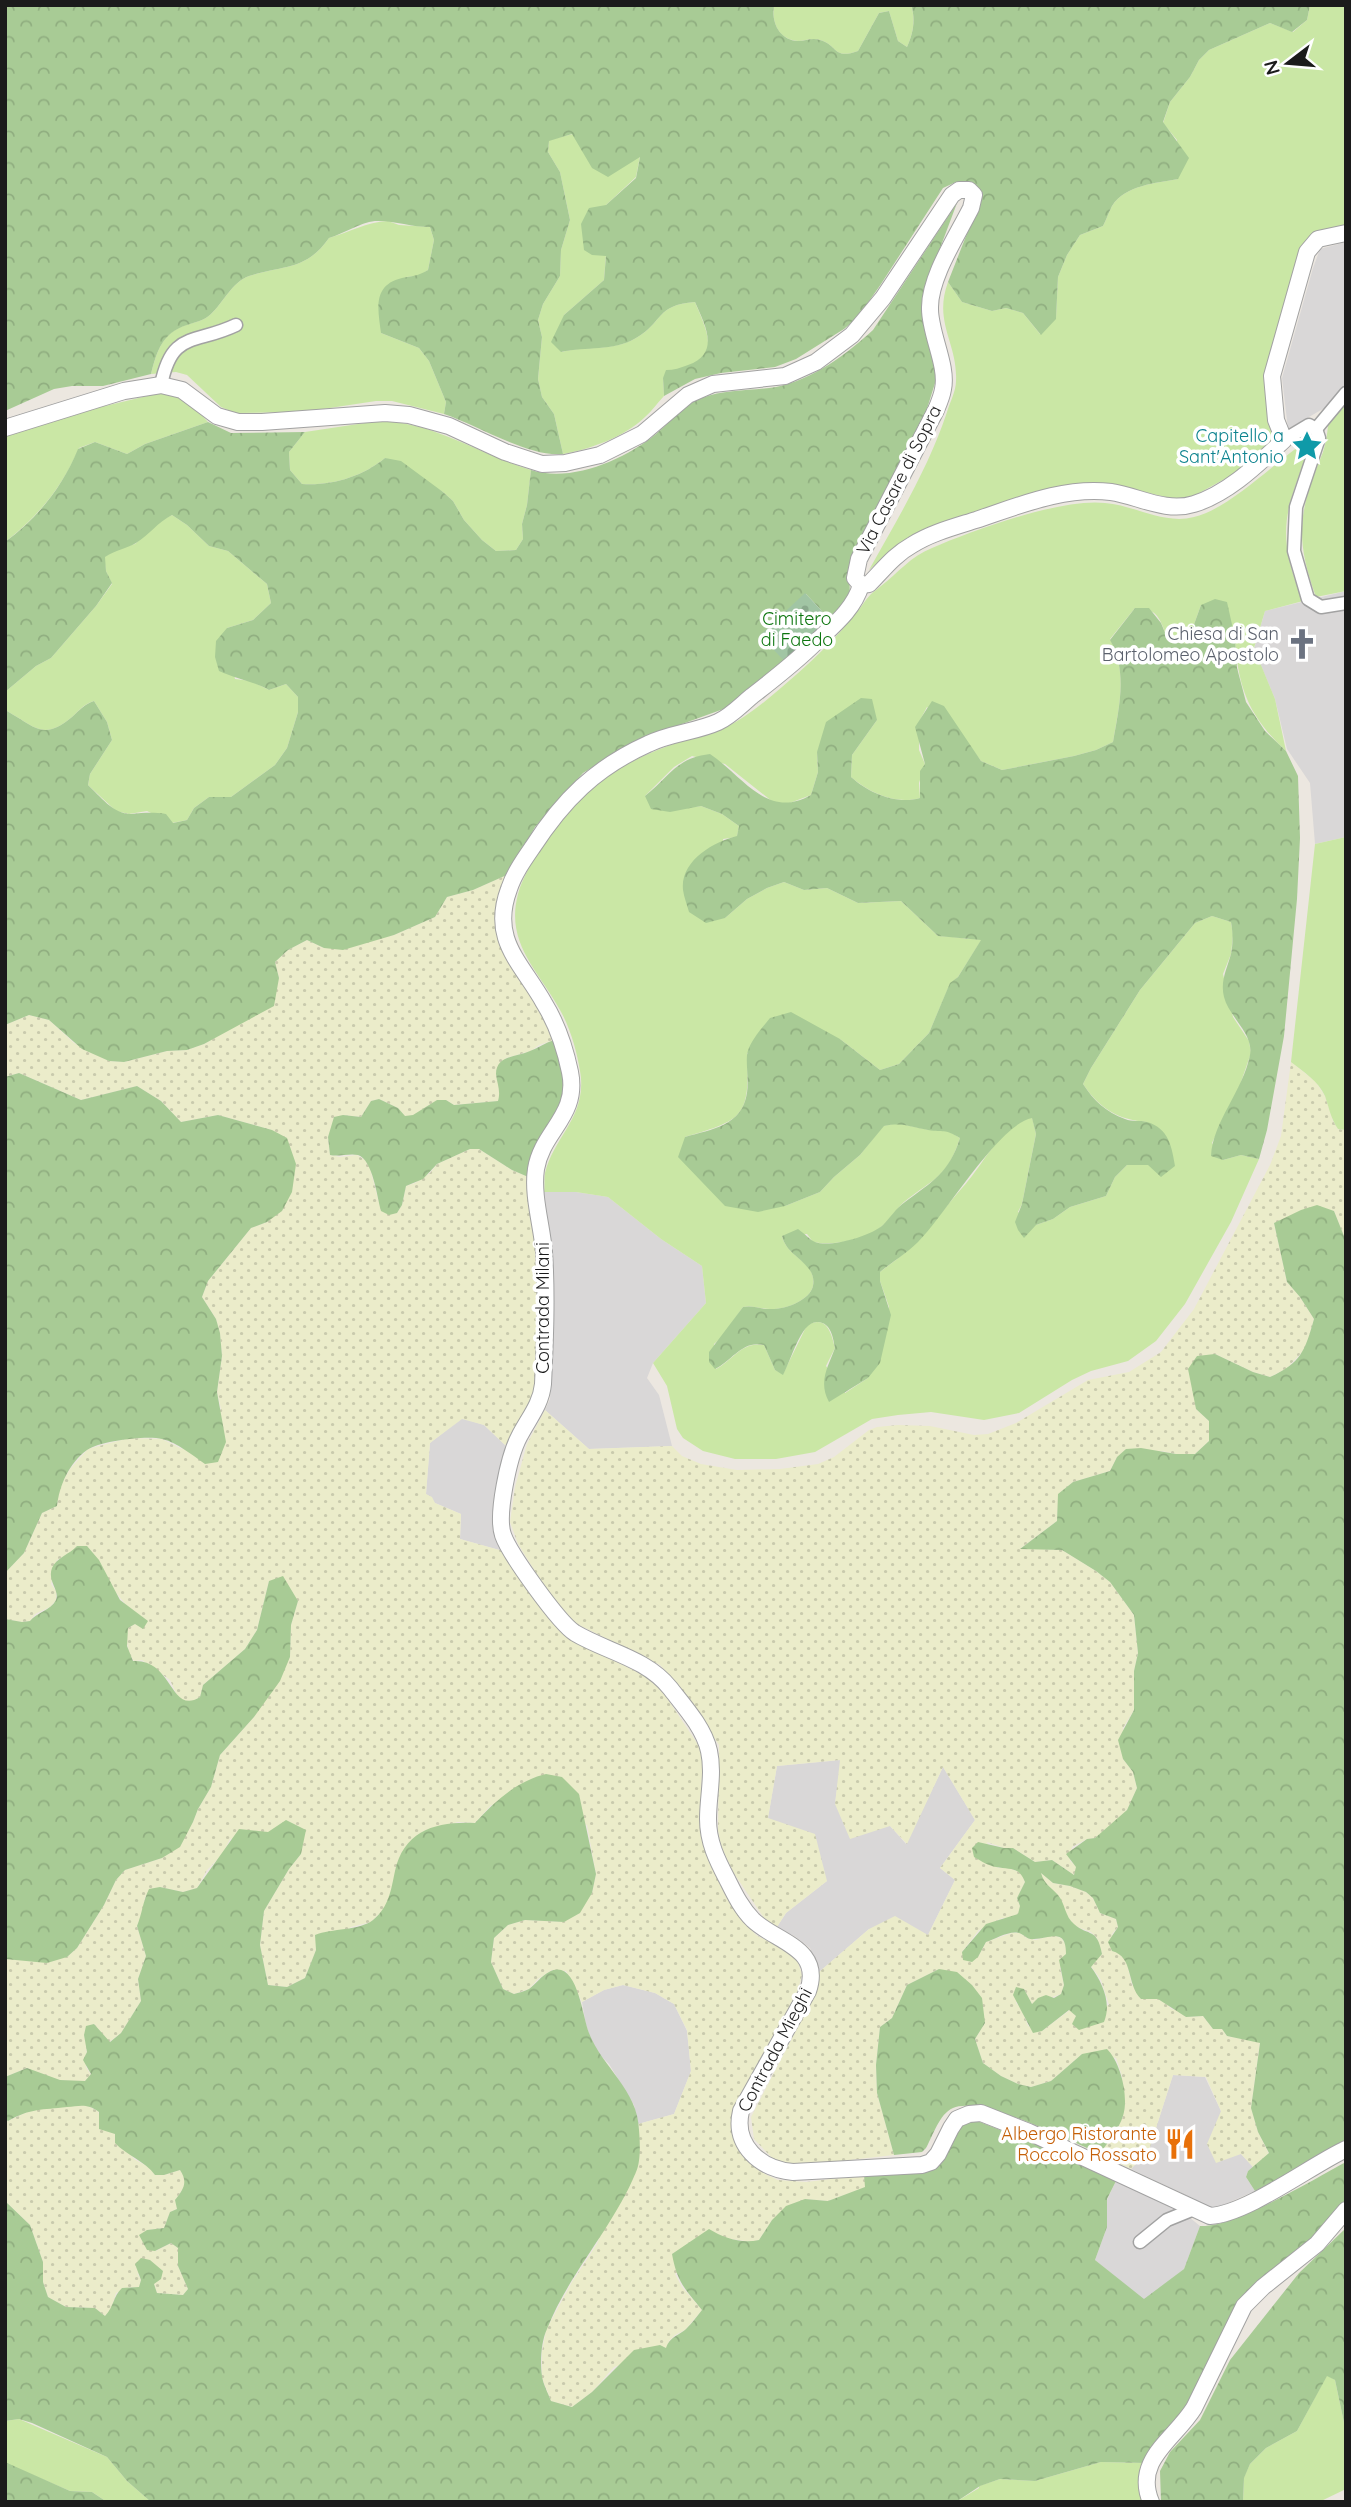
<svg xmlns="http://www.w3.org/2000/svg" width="1351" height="2507" viewBox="0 0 1351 2507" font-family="Quicksand,sans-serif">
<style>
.residential{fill:#d9d7d7}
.farmland{fill:url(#farmland-dots)}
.grass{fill:#cae7a5}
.forest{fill:url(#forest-crowns)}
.cemetery{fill:url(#cemetery-stones)}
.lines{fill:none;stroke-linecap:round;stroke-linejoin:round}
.minor-casing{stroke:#a2a2a2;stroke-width:15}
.tertiary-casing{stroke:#a2a2a2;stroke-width:18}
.minor{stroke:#fff;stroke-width:12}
.tertiary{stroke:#fff;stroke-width:16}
.labels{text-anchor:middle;stroke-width:7;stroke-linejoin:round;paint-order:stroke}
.culture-label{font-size:18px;fill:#0d838f;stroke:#fff;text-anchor:end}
.street-label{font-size:18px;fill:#1b1b1b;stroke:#fff}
.park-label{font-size:18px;fill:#0c750e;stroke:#fff}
.worship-label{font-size:18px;fill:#5b616d;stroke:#fff;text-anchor:end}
.food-label{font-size:18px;fill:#c56008;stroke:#fff;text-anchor:end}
</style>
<defs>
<pattern id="farmland-dots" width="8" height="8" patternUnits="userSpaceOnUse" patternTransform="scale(1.75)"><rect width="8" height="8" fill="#ebecca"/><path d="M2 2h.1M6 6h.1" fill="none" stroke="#c9caad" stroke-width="1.8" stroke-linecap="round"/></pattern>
<pattern id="forest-crowns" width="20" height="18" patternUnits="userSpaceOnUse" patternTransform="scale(1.75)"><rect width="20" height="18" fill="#a8cb95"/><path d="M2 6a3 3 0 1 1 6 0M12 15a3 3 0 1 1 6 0" fill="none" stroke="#90ae80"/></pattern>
<pattern id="cemetery-stones" width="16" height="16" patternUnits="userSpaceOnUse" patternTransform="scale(1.75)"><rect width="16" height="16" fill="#a1c5a4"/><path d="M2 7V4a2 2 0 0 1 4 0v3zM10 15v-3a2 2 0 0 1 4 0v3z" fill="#8aa98d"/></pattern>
</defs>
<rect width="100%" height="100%" fill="#ece7e0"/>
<!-- residential -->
<g class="residential">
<polygon points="1346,242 1346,384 1328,406 1288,429 1282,378 1313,268 1320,249"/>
<polygon points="1346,591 1346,837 1315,844 1310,783 1287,749 1275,699 1254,649 1265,611"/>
<polygon points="544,1192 576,1192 608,1197 661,1239 702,1266 706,1303 653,1363 647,1378 659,1395 672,1446 589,1449 545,1410 550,1399 554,1318"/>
<polygon points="462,1418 484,1425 505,1445 503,1551 460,1539 461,1514 435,1503 426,1494 430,1443"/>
<polygon points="841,1760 835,1804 890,1826 906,1844 943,1767 975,1820 940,1868 955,1880 928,1935 869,1929 819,1972 810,1948 796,1937 777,1927 786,1913 827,1881 768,1818 777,1766"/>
<polygon points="623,1985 655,1993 674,2004 687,2031 691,2071 674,2114 638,2124 634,2105 609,2064 595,2050 586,2025 582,2002 604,1990"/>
<polygon points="1173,2075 1205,2077 1241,2154 1253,2167 1248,2171 1246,2177 1255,2191 1214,2209 1201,2206 1194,2199 1131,2169 1149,2150"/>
<polygon points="1116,2181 1184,2213 1200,2226 1184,2269 1144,2300 1095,2260 1107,2227 1107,2200"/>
</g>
<!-- farmland -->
<g class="farmland">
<polygon points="509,874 498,918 548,1021 554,1040 539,1045 531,1051 506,1058 496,1074 501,1091 499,1101 454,1105 446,1100 429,1105 413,1116 404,1116 398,1108 379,1099 371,1101 361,1117 343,1115 332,1127 328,1137 330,1155 340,1157 357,1155 365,1160 370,1168 381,1210 397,1213 402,1205 406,1186 415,1183 430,1173 437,1164 470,1149 479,1149 512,1170 533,1179 540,1256 539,1397 521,1430 505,1445 484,1425 462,1419 430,1443 426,1494 432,1497 435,1503 461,1514 460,1539 503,1551 533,1599 565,1636 649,1678 663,1692 703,1752 701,1796 701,1833 705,1850 718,1880 739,1915 756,1935 787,1951 797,1959 802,1975 798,1990 735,2112 749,2160 765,2174 778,2180 806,2182 864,2175 866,2187 828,2201 805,2199 772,2220 759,2240 752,2242 724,2238 675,2274 682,2287 702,2310 685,2330 675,2335 669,2341 667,2348 614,2367 592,2392 572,2407 551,2401 542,2378 542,2352 546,2330 572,2282 597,2244 639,2128 638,2124 674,2114 691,2071 687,2030 674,2004 655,1993 623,1985 604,1990 582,2002 566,1971 552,1970 538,1979 529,1989 514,1994 503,1989 491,1962 494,1938 508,1925 525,1920 564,1922 592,1893 596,1874 587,1825 491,1805 475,1823 458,1822 426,1831 396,1868 392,1893 384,1909 371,1922 351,1927 316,1950 305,1978 287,1987 268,1985 260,1945 264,1911 289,1869 301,1854 268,1832 230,1839 222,1855 207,1870 197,1888 183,1892 160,1887 145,1897 143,1914 137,1926 146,1956 138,1979 141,2001 121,2033 109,2042 94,2024 84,2035 87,2044 86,2067 91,2075 85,2081 77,2082 52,2079 27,2068 5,2077 5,1959 67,1957 77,1948 104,1905 116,1880 125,1870 162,1858 193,1822 198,1809 211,1787 220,1755 254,1717 290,1657 291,1625 298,1601 269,1581 257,1630 245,1649 203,1685 200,1697 193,1701 184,1702 178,1697 170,1680 142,1660 134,1661 129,1654 126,1637 128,1628 135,1624 127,1606 77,1546 72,1552 57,1560 51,1584 56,1591 56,1600 50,1607 35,1614 30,1621 22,1622 5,1619 5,1573 24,1553 42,1513 57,1506 59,1488 70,1469 88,1449 129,1438 162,1439 182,1449 221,1409 217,1392 222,1356 220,1334 216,1319 202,1297 208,1281 251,1228 267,1222 272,1130 218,1115 181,1122 161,1101 137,1086 81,1100 19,1073 5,1077 5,1025 29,1015 49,1020 74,1043 109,1061 124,1062 167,1051 187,1050 204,1044 228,1030 279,978 275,962 288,950 307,940 324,948 394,935 435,917 447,897 473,890"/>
<polygon points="1291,1062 1315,1081 1325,1096 1333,1121 1338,1129 1346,1130 1346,1241 1334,1211 1274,1223 1287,1282 1300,1297 1314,1319 1306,1348 1286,1369 1270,1377 1253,1372 1215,1354 1196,1409 1209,1421 1209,1441 1195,1454 1176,1454 1162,1451 1117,1457 1110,1471 1073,1482 1059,1494 1057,1521 1021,1548 1062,1550 1096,1571 1110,1582 1134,1615 1138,1653 1134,1671 1134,1710 1123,1728 1123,1759 1133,1772 1137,1788 1127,1810 1118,1821 1095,1838 1087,1839 1072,1847 1070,1861 1077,1867 1074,1875 1052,1860 1035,1862 1013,1848 1004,1848 987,1842 998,1868 1006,1867 1022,1873 1025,1882 1017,1898 1020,1906 1019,1914 1011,1918 1002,1918 979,1930 962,1952 978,1957 986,1942 1012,1933 1020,1933 1027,1938 1036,1940 1053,1935 1061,1938 1066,1945 1066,1954 1060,1968 1064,1985 1061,1994 1032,2004 1024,1989 1016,2003 1022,2009 1028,2026 1042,2031 1070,2010 1076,2016 1109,2005 1101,1980 1091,1966 1102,1954 1097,1938 1091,1932 1075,1926 1069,1919 1057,1895 1044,1882 1040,1872 1053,1883 1070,1886 1086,1892 1093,1898 1100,1913 1116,1919 1118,1927 1112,1934 1121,1953 1126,1959 1132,1985 1166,2003 1171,2009 1180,2011 1186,2017 1203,2016 1213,2029 1222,2029 1227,2036 1260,2042 1251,2108 1258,2132 1269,2154 1253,2167 1241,2154 1216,2163 1207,2144 1221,2111 1206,2077 1173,2075 1149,2150 1131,2169 1100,2154 1123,2117 1122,2076 1116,2058 1082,2054 1051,2081 1031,2087 1018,2084 1001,2076 983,2063 975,2039 985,2023 939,1969 907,1985 892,2018 880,2027 876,2065 877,2093 894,2155 805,2165 782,2163 774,2160 754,2139 751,2117 813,1997 819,1972 869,1929 895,1916 928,1935 955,1880 940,1868 975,1820 943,1767 907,1844 890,1826 850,1839 835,1804 840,1760 777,1766 768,1818 815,1834 827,1881 786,1913 777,1927 766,1921 733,1872 721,1846 718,1831 719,1745 675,1681 660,1665 575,1623 546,1589 518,1544 510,1522 515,1487 527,1444 545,1410 589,1449 672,1446 682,1456 701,1464 737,1470 780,1469 818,1464 834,1457 869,1430 877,1427 898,1425 930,1426 974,1435 988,1434 1016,1423 1088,1380 1129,1372 1161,1352 1194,1309 1270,1165 1281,1136"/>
<polygon points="83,2104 98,2111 101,2120 115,2134 134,2159 150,2168 155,2175 164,2175 180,2170 185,2177 185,2185 176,2200 177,2209 170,2212 164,2228 147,2230 156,2251 171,2243 178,2248 178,2266 188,2289 183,2295 157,2293 154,2284 137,2273 141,2280 139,2288 130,2287 116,2293 111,2310 105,2316 95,2308 66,2307 48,2297 43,2282 43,2262 30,2225 5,2201 5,2119 8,2121 31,2110"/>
</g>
<!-- grass -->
<g class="grass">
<path d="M774,5H911C916,19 913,34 907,47L898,41L889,11L879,13L858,51C833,60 838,45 820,40C812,37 805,41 798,41C779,40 771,22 774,5Z"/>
<path d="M1310,5H1346V230L1303,258L1271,412L1273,441L1241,470L1190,498H1170L1106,483H1079L1022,496L920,531L901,542L869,570C897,520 929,467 947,412C950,402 956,391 956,381C958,343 933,323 948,282L962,302L992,311L1006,308L1023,313L1040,334L1056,318L1058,277L1067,255L1080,235L1103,226C1106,220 1109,212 1112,206C1125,185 1157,183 1178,179L1177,140L1163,123L1170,102L1190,77L1199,60L1209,50L1270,23L1293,32L1307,20Z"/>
<path d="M573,134L581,145L640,156L636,177L606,205L592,255H606L604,280L564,315L562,352C587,345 612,352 636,338C664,322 655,305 695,302C701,318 720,351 697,362C685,368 674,370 663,378L664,396C657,403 652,411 645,417C624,437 591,449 563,454L554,414L542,397L538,379L542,337L538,320L543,304L560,276L561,250L570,220L560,172L548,152L549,140Z"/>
<path d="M388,221L399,225L430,227L434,240L428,270L419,276L406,277L381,333L419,348L429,361L446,402L444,414L392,401H376L303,412L235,413L221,407L187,375L176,372L151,374C157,351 162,333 186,325C195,322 204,321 211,314C223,303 232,282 249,276C283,265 306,271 329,238C350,232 366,222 388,221Z"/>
<path d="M164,392C183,391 196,409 208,422L145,444L127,454L95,442L79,448C63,486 38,517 5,542V433L74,406H105Z"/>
<path d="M1346,399V591L1316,597C1294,536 1299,511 1323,452C1326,442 1327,435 1328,426C1329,417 1341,406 1346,399Z"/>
<path d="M378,421C433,421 480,455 531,470L527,505L522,524L523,539L516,550L496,551L482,540L464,520L453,501L443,492L385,458C362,477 331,486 302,484L290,470L289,452L305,432Z"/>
<path d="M1305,442L1311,443C1286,511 1274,530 1303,601L1265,611L1254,648L1275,699L1286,751C1249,716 1238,689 1235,638L1201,605L1187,644L1168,640C1160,620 1159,608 1135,608L1110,639C1128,672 1119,707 1113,742L1096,750L1074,756L1002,770L981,761L966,741L927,707L919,722V750L925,764L919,783L920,798C895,805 870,793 851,777L852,755L877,720L817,752L818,772L811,795L787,804L773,802L725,764L692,756L674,767L645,796L686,808L701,806L722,814L739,826L737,837L723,839L725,918L747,899L767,888L784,882L804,890L827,888L858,903L901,901L938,936C953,936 967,940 982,939L958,977L950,984L929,1033L899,1064L880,1070L840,1039L747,1053C750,1117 744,1120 685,1137L785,1206L820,1192L834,1177L860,1155L883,1126L897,1123L929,1130L945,1129L960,1138C947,1178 934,1178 904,1202C896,1209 890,1220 881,1227C865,1240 833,1246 813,1242L807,1234L782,1236C786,1252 799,1256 809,1268C813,1274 815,1282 812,1289C806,1302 783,1310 770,1309C759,1309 753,1305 743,1307L721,1338L714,1344L716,1369C733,1360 742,1341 764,1345L775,1370L783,1374L807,1325C826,1315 831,1331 835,1348L826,1366L845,1393L868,1378L889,1307L880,1281V1272C891,1263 904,1255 913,1245C931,1227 945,1207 962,1188C984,1165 999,1126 1032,1117L1036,1134L1022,1204L1018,1212L1036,1225L1053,1219L1070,1207L1106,1196L1115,1177L1127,1165H1148L1147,1122C1118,1120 1099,1108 1083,1084L1091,1068L1140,990L1195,923L1212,916L1231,922L1233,935L1231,954L1223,974L1233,1017L1249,1041L1251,1053L1240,1085L1212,1143L1223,1160L1241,1155L1259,1159L1231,1222L1185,1304L1156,1341L1128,1361L1091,1371L1072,1380L1019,1413L984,1420L931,1412L898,1415L872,1419L815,1452L776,1459H735L703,1451L683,1438L677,1429L667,1386L653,1363L706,1303L702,1266L661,1239L608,1197L576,1192H544C545,1186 544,1178 545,1173C554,1136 588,1116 580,1071C577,1052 570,1027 560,1010C538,970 505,943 518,894C527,861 568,805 595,784C622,764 655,750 687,739C699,734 713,733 724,728C750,716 775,693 797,674C817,656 838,636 855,614C861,608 865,600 871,594C874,591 878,589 881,586C898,573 911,556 932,548C974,530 1061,498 1105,503C1134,505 1164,525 1194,517C1229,509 1274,463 1305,442Z"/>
<path d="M172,515L187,525L209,546L228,551L267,584L271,603L253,620L227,628L235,679L251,681L269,690L286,684L298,697V712L287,748L275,765L231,797H209L194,808L187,820L172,823L147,811L129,814L116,811L88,785L90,774L112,740L107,722L94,701C82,705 80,710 72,717C43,741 35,727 7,711L5,692L36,666L51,658L96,606L112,584L106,571L104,557L117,549L135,544L160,521Z"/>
<path d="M1346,837V1130L1338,1129C1331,1119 1329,1108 1325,1096C1318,1081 1304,1072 1291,1062L1315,844Z"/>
<polygon points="1327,2375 1335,2380 1346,2432 1346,2489 1319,2502 1243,2502 1244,2477 1250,2464 1266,2448 1297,2431"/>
<polygon points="19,2419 107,2457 127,2481 151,2502 107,2502 92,2492 70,2491 7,2464 5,2421"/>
<polygon points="1101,2462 1145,2463 1144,2502 956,2502 979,2488 979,2486 1000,2479 1035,2481"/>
</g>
<!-- forest -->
<g class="forest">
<path d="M5,5H774C771,22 779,40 798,41C806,41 812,37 820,40C838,45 833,60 858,51L879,13L889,11L898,41L907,47C913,34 916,19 911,5H1310L1307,20L1292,32L1270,23L1209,50L1199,60L1190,77L1170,102L1163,122L1189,158L1178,179C1157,183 1125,185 1112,206C1109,212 1106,220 1103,226L1080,235L1067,255L1058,277L1056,319L1041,335L1023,313L1006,308L992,311L962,302L948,282L977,208L967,183L956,182L943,188L881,284L858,317L844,329L796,359L775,367L721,373L695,379L664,396L663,378L666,370C674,370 680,368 688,365C721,353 705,325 695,302C655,305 664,322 636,338C612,352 587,346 561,352L551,342L564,315L604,280L606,256L592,255L584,250L581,224L589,208L606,205L636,178L640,157L608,177L592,168L572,134L549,141L548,152L560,172L570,220L561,250L560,276L543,304L538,320L542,337L538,379L542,397L554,414L563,454C530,458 477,425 444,414L446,402L429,361L419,348L381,333C378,310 372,285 402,278C412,276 418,276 428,270L434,240L430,227C411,227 393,220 375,221C359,223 345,233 329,238C306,271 283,265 249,276C232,282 223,303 211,314C204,321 195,322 187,325C162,333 157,351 151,374L103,386H72L54,389L5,411Z"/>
<path d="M957,203L924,291L922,304L924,326L935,369L936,380L925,415L849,566L850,598L833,623L806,594L788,665L729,707L635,741L583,773L535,827L509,874L473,890L447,897L435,917L394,935L343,950L324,948L307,940L288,950L275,962L279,978L274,1006L204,1044L187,1050L167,1051L124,1062L109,1061L82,1049L49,1020L29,1015L5,1025V707L7,711C35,727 43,741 72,717C80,710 83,705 94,701L107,722L112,740L90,774L88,785C100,796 113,814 131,814C144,813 152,812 166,814L173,823L187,820L194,808L209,797H231L275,765L287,748L298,712V697L286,684L269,690C253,681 236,679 219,671L215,657L216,641L227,628L253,620L271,603L267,584L228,551L209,546L187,525L172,515C158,522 149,535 136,543C128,548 116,550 105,557L106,571L112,583L96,606L51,658L36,666L5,692V542C38,518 63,486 78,449L95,442L127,454L145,444L208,422L231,433L305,432L289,452L290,470L302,484C331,486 362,477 385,458L401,461L443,492L453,501L464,520L482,540L496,551L516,550L523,539L522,524L527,505L531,470C571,483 624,460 656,434C672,421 681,406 702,398C725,389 752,391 776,387C812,380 847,354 873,330Z"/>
<path d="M1215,599L1227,602L1235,638L1237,668L1246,702L1265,731L1286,751L1298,776L1300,838L1297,899L1284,1036L1267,1130L1259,1159L1241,1155L1223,1160L1211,1156C1213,1121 1243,1091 1250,1055C1254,1034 1229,1017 1224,997C1220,981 1227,969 1231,954C1233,944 1233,933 1231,922L1212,916L1195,923L1140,990L1091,1068L1083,1084C1094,1101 1106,1112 1125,1119C1132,1122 1140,1120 1147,1122C1169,1128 1172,1148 1175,1166L1161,1177L1148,1165H1127L1115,1177L1106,1196L1070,1207L1053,1219L1036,1225L1024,1238L1018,1230L1015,1222L1022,1204L1036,1134L1032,1118C999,1124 945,1215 918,1242C907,1253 892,1262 880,1272V1281L891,1315L880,1363L868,1378L829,1402C818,1382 828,1367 835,1348C833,1337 831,1323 818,1322C801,1320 791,1361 783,1375L775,1370L764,1345C742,1340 733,1360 715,1369L709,1362V1352L743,1307C753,1305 759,1309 769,1309C783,1310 806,1302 812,1289C815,1282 813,1274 809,1269C799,1256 786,1252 782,1236L798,1229C804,1233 810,1240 815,1242C830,1248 871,1236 883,1225C890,1218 896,1208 905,1202C933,1181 949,1173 960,1138C943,1128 945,1133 928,1130C910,1127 903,1122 884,1126L860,1155L834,1177L820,1192L785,1206L758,1212L725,1206L678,1157L685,1137C712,1129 742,1126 747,1093C749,1080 746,1067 747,1055C749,1042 762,1028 770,1018L791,1012L840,1039L880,1070L899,1064L929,1033L950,983L958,977L981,940L938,936L901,901L858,903L827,888L804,890L784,882L767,888L747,899L725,918L706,923L689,912C687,905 684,897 683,890C680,861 713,842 737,836L739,826L722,814L701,806L670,812L651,809L645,796C670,776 676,758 710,754C744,777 767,820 811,795L818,772L817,752L826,722L861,698L872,699L877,720L852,755L851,777C869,793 896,805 920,798V771L925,764L915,727L932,701L944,706L981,761L1002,770L1074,756L1096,750L1113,742C1119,707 1128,672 1110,640L1135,608H1149L1161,623L1168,640L1187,644L1201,605Z"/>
<path d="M554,1040L565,1082L562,1116L533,1179L512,1170L479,1149H470L437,1164L423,1179L406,1186L402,1205L397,1213L389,1215L381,1211C377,1197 373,1160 358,1155C349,1153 339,1157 330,1155L328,1137L334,1117L343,1115L361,1117L371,1101L379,1099L398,1108L405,1116L413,1115L437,1100H446L454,1105L498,1101C501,1090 497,1084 496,1074C496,1055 517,1057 530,1051C538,1048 545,1043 554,1040Z"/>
<path d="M19,1073L81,1100L137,1086L161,1101L181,1122L218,1115L272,1130L287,1138L296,1164L292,1192L282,1211L267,1222L251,1228L208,1281L202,1297L216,1319L220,1333L222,1356L217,1392L226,1442L218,1462L205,1464C192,1455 178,1443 162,1439C147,1435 100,1441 87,1450C69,1463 59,1486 57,1506L42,1513L24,1553L5,1573V1077Z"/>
<path d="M1317,1205L1334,1211L1346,1241V2145L1255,2191L1246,2177L1248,2171L1269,2153L1258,2132L1251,2108L1260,2043L1227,2036L1222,2029H1213L1203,2016L1186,2017L1158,1999H1141C1126,1984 1134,1957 1112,1951L1108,1942L1118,1927L1116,1919L1100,1913L1093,1898L1086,1892L1070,1886L1053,1883L1041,1873C1044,1884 1051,1887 1058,1895C1065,1903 1065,1917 1074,1924C1089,1937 1097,1927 1102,1954L1091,1967C1102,1982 1112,2003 1104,2022L1079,2030L1072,2024L1076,2016L1069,2010L1042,2031L1033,2033L1013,1995L1016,1987L1024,1989L1032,2004L1038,1998L1046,1995L1054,1998L1061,1994L1064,1985L1059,1960L1066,1954C1066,1927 1050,1939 1034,1939C1027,1940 1025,1935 1019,1933C1010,1930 995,1939 986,1942L978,1957L972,1962L963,1960L962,1952L986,1924L1018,1914L1020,1906L1017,1898L1025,1882C1019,1866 1010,1870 996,1867C989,1866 981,1861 974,1857L972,1848L978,1842L1004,1848H1013L1035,1862L1052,1860L1074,1875L1076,1867L1066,1854L1087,1839L1095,1838L1127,1810L1137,1788L1133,1772L1123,1759L1118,1740L1134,1710V1671L1138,1653L1134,1615L1110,1582L1096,1571L1062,1550L1020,1549L1057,1521L1058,1494L1073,1482L1110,1471L1117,1457L1126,1449L1141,1448L1176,1454H1195L1209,1441V1421L1196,1409L1188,1369L1197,1356L1215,1354L1253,1372L1270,1377C1301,1363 1305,1351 1314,1319L1300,1297L1287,1282L1274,1223L1301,1210Z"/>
<path d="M77,1546H87L99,1560L120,1600L148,1621L143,1629L135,1624L128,1628L127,1646L133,1661C173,1658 170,1716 200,1697L203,1685L245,1649L257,1630L269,1581L283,1576L298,1601L291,1625L290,1657L280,1681L254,1717L220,1755L211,1787L198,1809L193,1822L180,1847L162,1858L125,1870L116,1880L104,1905L77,1948L67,1957L47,1963L5,1959V1619L22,1622L30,1621C36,1613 51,1610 56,1600C60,1590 47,1581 52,1568C56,1558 70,1554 77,1546Z"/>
<path d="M546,1774L562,1777L579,1794L596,1874L592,1893L580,1913L564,1922L525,1920L508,1925L494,1938L491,1962L503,1989L514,1994C518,1993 525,1991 529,1989C536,1984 541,1976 549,1972C577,1957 582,2015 589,2033C602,2067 638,2090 639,2130C640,2142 641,2161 636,2172C613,2228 569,2273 547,2329C541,2342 540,2362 542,2376C543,2384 548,2393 551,2401L572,2407L592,2392L634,2350L660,2345L666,2348C670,2336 679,2336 687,2328C692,2323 697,2316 702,2310C685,2289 677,2282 672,2254L709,2229C724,2238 741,2244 759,2240L772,2220L786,2206L805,2199L828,2201L865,2187L864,2175L919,2170L957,2125L968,2121L980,2122L1053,2151L1116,2181L1107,2199V2227L1095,2260L1144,2299L1184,2269L1200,2226C1234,2228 1312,2180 1346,2162V2203L1328,2223L1255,2288L1186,2411L1145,2463L1101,2462L1035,2481L1000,2479L980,2486L956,2502H151L127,2481L107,2457L32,2423L19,2419L5,2421V2201L30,2225L43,2262V2282L48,2297L66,2307L95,2308L105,2316C114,2307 113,2296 122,2288L139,2287L141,2280L135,2264L141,2258L150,2260L163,2271L161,2279L154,2284L157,2293L183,2295L188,2289L178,2266V2248L171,2243L155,2251L147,2250L139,2235L147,2230L164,2228L170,2212L177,2209L175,2200C184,2189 188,2182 180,2170L164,2175H155C145,2161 126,2155 115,2143V2134L99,2129V2112C87,2103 80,2106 67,2107C42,2110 31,2108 8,2121L5,2119V2077L27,2068L60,2080L85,2081L91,2074L83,2060L87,2052L84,2035L86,2026L94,2024L110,2042L121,2033L141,2001L138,1979L146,1956L137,1926C142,1914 143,1901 149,1889L160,1887L183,1892L197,1888L239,1829L268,1832L286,1820L306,1830L301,1854L289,1869L264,1911L260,1945L268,1985L287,1987L305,1978L316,1950L315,1935C332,1928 359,1931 373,1920C389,1907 391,1890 395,1871C404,1830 437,1821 475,1823C495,1801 517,1781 546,1774Z"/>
<path d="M939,1969L957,1972L972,1985L982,1998L985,2023L975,2039L983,2063L1001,2076L1018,2084L1031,2087L1051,2081L1082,2054L1107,2049C1121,2063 1129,2097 1123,2116C1119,2129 1107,2143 1100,2154C1070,2141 981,2095 953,2108C939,2114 933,2136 926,2148L922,2152L894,2155L877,2093L876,2065L880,2027L892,2018L907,1985Z"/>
<polygon points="1346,2228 1346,2432 1335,2380 1327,2376 1297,2431 1266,2448 1250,2464 1244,2478 1243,2502 1161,2502 1160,2471 1170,2452 1200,2420 1230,2360 1299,2273"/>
<polygon points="5,2462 70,2491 92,2492 107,2502 5,2502"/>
</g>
<!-- cemetery -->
<polygon class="cemetery" points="805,593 833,623 788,665 760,635"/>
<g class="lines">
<defs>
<g id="minor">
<path d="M161,385C172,330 194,345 236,325"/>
<polyline points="1316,429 1319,438 1296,507 1294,551 1308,599 1321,607 1346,603"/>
<polyline points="1316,429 1346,393"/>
<polyline points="1284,440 1309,425 1316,429"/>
<polyline points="1140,2242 1167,2220 1194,2209"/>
</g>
<g id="tertiary">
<path d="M5,428L124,391L161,385L182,390L217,416L238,422H262L385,413L409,415L449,426L505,452L542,464L565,463L600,455L642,434L688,395L713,384L785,376L816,362L852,335L883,298L952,195L959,190H969L974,195L971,208C957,236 929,278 930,309C930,334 948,366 943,389C942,396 939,403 936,410L859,559L855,578L861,585"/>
<path d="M861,585C854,609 834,625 816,642C796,662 774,679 752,696C741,705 731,716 718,722C696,732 670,733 648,744C595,768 563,800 532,848C523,861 514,874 509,889C490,940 521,962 544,1003C557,1024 565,1048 570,1072C579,1116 542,1131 536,1169C532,1195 542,1226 544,1252C547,1296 545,1341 543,1384C541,1405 528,1419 519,1437C509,1456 496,1515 503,1535C509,1553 559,1623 575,1633C607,1652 646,1658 670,1688C684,1706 704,1728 709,1751C714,1773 708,1797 708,1819C708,1842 717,1860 727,1879C734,1893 741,1908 753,1920C776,1942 823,1948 808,1991L741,2111C733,2145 760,2169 793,2172L922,2165L931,2162L938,2154L951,2128L957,2119L969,2114L981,2113L1029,2132L1210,2216C1247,2214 1310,2166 1346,2149"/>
<path d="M861,585L869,584C883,570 894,555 912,545C931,533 954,527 976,520C1018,506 1065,486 1111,492C1138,496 1166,513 1194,504C1229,493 1258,464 1284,440L1276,420L1272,376L1307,252L1318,239L1346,233"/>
<path d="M1151,2502C1133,2460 1175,2439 1194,2408L1244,2306L1263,2287L1317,2244L1346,2210"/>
</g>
</defs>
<!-- minor casing -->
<use href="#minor" class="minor-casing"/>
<!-- tertiary casing -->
<use href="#tertiary" class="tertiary-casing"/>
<!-- minor -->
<use href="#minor" class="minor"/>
<!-- tertiary -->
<use href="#tertiary" class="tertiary"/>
</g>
<!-- icons -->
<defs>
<symbol id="sight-bare" viewBox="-9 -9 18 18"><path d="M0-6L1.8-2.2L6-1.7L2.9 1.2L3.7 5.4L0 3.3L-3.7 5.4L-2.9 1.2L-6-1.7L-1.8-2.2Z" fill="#0f9aa8" stroke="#fff" stroke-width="2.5" paint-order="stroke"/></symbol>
<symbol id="church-bare" viewBox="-9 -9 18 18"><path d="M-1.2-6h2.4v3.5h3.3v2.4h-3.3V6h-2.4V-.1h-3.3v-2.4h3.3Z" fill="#6b7280" stroke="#fff" stroke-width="2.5" paint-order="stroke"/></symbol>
<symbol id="restaurant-bare" viewBox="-9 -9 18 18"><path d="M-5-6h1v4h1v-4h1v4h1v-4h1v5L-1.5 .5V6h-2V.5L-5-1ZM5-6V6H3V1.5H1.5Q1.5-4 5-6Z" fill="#e8710a" stroke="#fff" stroke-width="2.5" paint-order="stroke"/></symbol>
</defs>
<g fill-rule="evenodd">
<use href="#sight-bare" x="1285" y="424" width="44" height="44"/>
<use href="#church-bare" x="1280" y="622" width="44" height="44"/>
<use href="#restaurant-bare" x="1158" y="2122" width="44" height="44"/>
</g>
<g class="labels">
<!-- culture labels -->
<g class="culture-label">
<text x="1284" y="442">Capitello a<tspan x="1284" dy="21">Sant'Antonio</tspan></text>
</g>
<!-- street labels -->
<g class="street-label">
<text transform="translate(899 480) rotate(-63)" y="6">Via Casare di Sopra</text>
<text transform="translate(543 1308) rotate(-90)" y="6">Contrada Milani</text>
<text transform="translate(775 2050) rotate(-62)" y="6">Contrada Mieghi</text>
</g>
<!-- park labels -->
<g class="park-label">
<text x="797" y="625">Cimitero<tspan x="797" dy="21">di Faedo</tspan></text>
</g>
<!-- worship labels -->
<g class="worship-label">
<text x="1279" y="640">Chiesa di San<tspan x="1279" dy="21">Bartolomeo Apostolo</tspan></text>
</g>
<!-- food labels -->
<g class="food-label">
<text x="1157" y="2140">Albergo Ristorante<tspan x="1157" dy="21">Roccolo Rossato</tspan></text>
</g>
</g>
<!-- border -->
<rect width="1351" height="2507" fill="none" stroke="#1b1b1b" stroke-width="14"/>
<!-- north arrow -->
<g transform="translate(1288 63) rotate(254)" stroke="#ffffff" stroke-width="5" paint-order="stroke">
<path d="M0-5L12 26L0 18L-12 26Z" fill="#1b1b1b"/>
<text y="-10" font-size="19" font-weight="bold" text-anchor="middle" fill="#1b1b1b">N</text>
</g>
</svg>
